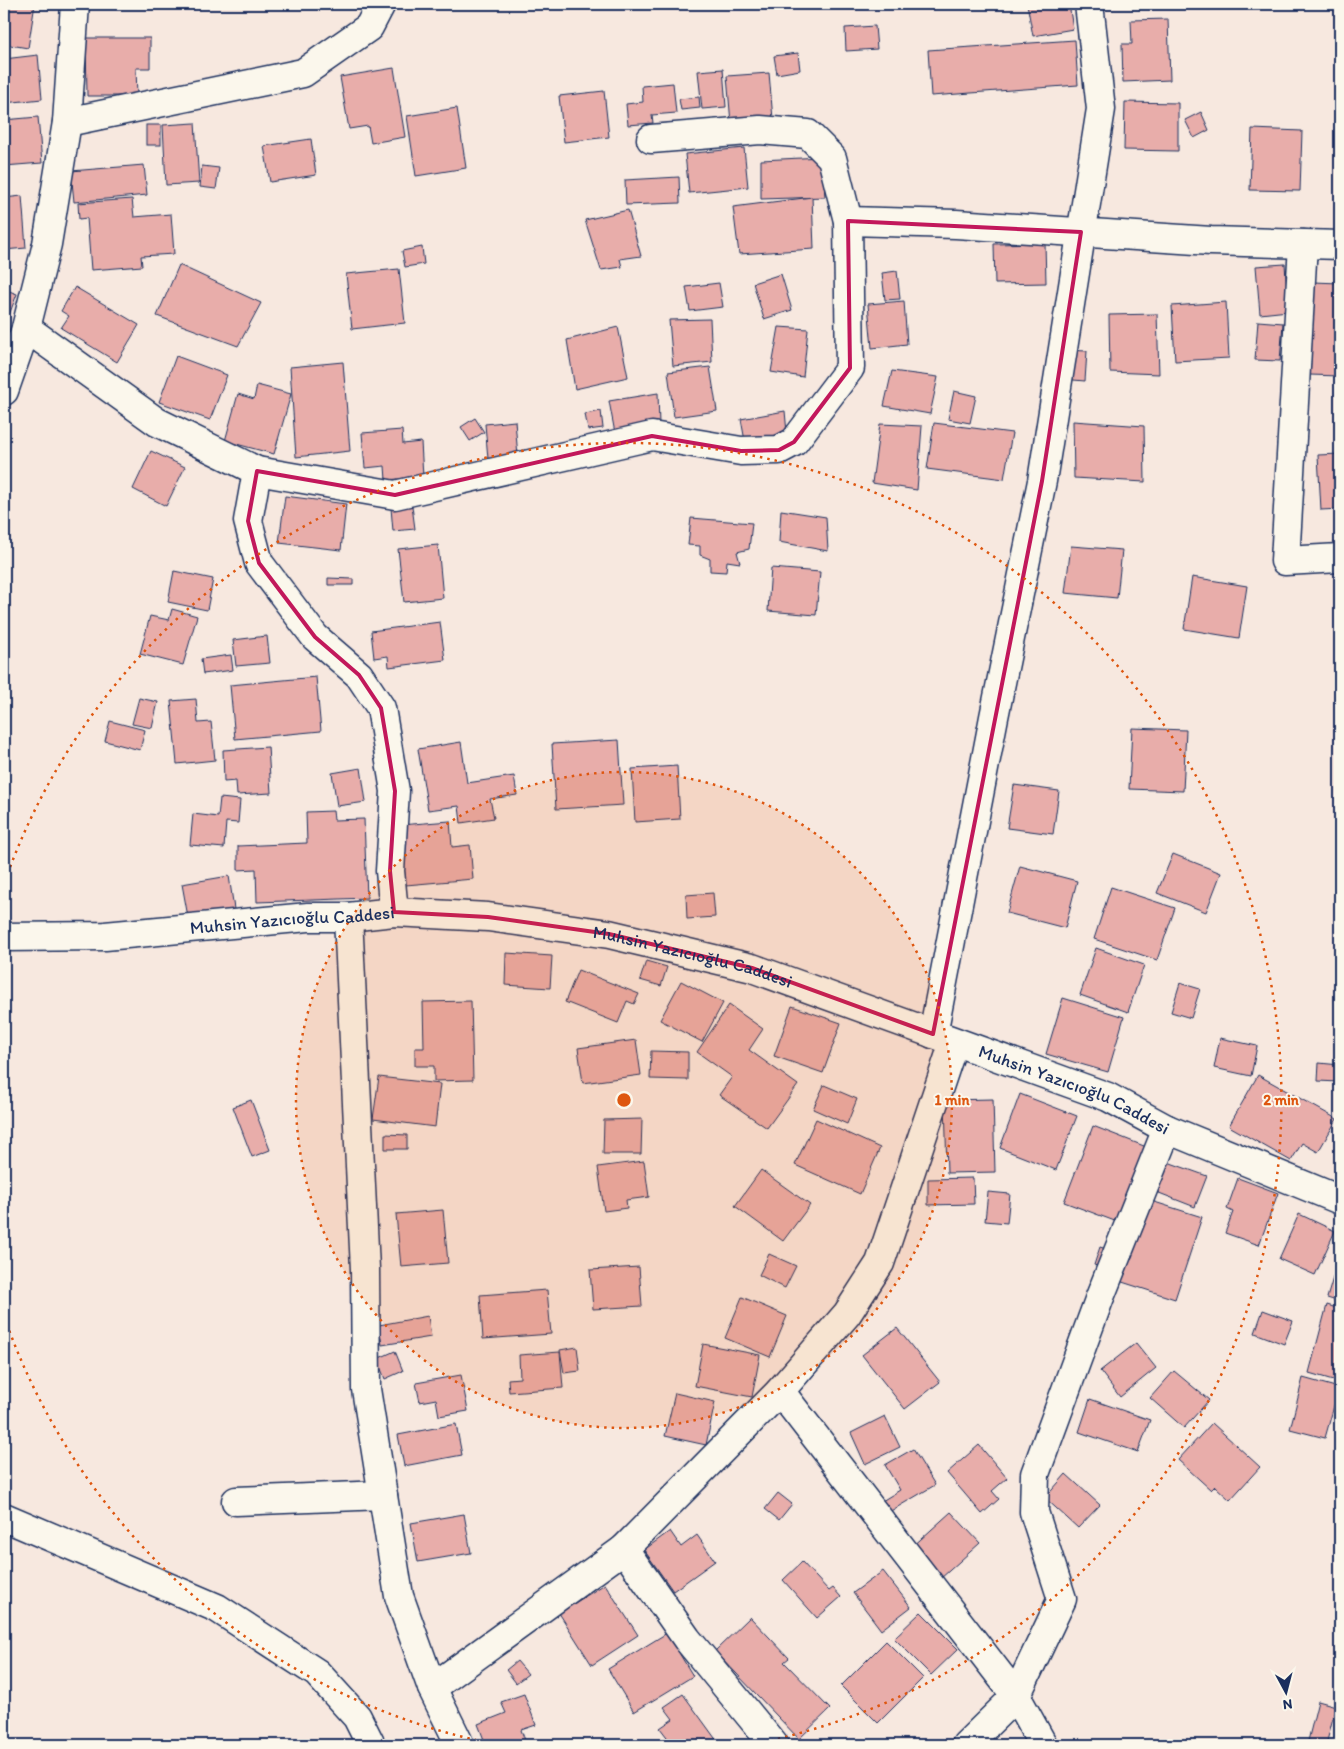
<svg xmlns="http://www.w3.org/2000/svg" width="1344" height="1749" viewBox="0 0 1344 1749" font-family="Itim,sans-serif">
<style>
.building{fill:#e8adaa;stroke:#1b2f5e}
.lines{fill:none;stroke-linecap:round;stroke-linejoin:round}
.street-casing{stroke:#1b2f5e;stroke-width:31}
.street{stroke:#fbf7ec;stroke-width:28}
.marked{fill:none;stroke:#c2185b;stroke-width:4;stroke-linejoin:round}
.ring{fill:none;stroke:#de5710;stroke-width:2.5;stroke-dasharray:2.5 5}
.labels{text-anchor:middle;stroke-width:4;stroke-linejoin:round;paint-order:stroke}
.street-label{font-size:18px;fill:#1b2f5e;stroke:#fbf7ec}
.centre{fill:#de5710;stroke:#fbf7ec;stroke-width:2.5}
.ring-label{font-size:15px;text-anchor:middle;font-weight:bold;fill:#de5710;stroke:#fbf7ec;stroke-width:4;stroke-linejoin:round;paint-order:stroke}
</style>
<rect width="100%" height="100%" fill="#f7e8df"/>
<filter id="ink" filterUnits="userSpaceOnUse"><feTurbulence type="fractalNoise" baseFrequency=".02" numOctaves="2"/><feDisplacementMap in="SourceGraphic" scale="10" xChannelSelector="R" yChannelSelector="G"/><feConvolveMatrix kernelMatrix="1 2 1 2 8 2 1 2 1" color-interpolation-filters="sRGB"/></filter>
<g filter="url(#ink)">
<!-- building -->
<g class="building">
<polygon points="4,4 35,4 28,48 4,44"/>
<polygon points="1027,4 1069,4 1073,29 1033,36"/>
<polygon points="1168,19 1170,80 1123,82 1122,44 1132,44 1131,20"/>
<polygon points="875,26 877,49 846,51 845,28"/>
<polygon points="86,38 150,38 150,68 136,68 137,96 87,96"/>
<polygon points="1075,40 1078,85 931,96 928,50"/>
<polygon points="798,53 800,70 777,74 774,56"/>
<polygon points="38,55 42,99 4,103 4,59"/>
<polygon points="394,68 405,137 371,143 368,126 349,129 340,77"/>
<polygon points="723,69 726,107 702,109 698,71"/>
<polygon points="769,73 773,119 731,123 727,76"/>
<polygon points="673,83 676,113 652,115 653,123 628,125 626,104 643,102 642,86"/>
<polygon points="604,91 609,137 564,142 559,96"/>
<polygon points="699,97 700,108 681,110 679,99"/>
<polygon points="1125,102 1178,103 1178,151 1124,150"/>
<polygon points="457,108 466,168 416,176 407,116"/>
<polygon points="1201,112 1209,130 1194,138 1185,120"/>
<polygon points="38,117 42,163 4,166 4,120"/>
<polygon points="195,123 199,183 166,185 163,125"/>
<rect x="146" y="125" width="15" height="20"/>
<polygon points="1252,129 1302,131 1300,191 1250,190"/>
<polygon points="311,139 316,175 270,182 264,146"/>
<polygon points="744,148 748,187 689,193 685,154"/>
<polygon points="822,157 825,197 761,199 761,160"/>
<polygon points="144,165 147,195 74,202 71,171"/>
<polygon points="202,166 219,168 216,189 200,187"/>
<polygon points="679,177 680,203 626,205 625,180"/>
<polygon points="22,196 26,248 4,250 4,198"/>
<polygon points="812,197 814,249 739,254 733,207"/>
<polygon points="132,199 134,217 171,214 174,254 141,256 142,266 91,270 87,218 79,219 78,203"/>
<polygon points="628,210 641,256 620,259 622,267 601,270 585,220"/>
<polygon points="1045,243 1046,283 995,284 994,244"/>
<polygon points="422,247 424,264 405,267 402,251"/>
<polygon points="1285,264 1288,311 1260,314 1256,266"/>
<polygon points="179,265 261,303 238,346 157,316"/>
<polygon points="399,269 405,323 352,329 346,274"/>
<polygon points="897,271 900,299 885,300 882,273"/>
<polygon points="781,274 792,310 764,319 753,283"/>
<polygon points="1313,282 1340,283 1340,376 1310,375"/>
<polygon points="719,283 723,307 690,311 686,287"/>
<polygon points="75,287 139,325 117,362 61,328 69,316 61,311"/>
<polygon points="4,289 17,294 4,328"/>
<polygon points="904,301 907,344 872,348 868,304"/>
<polygon points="1226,302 1229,358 1175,361 1172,306"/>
<polygon points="1157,314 1159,374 1110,372 1109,315"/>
<polygon points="710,319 712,362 673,366 669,320"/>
<polygon points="1258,321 1283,323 1280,361 1255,360"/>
<polygon points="618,327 628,377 575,389 567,340"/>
<polygon points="779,327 808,329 803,377 771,372"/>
<polygon points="1063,350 1087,351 1085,381 1062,379"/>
<polygon points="176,356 227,375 210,420 159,402"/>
<polygon points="343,362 350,451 296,457 290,367"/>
<polygon points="710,367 717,411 674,417 668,372"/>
<polygon points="892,371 938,377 930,414 884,406"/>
<polygon points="257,385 291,394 274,454 225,441 238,394 254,399"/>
<polygon points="954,391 976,396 970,423 948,419"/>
<polygon points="658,393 659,425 615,433 609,401"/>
<polygon points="601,411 603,428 588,430 585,414"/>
<polygon points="785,411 787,433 745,441 741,419"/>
<polygon points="475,418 484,432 470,441 461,427"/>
<polygon points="515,421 518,457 488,459 485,424"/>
<polygon points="1073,421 1144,426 1145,482 1074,478"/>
<polygon points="934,423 1012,433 1004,479 927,469"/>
<polygon points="880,424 922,426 917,490 872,483"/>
<polygon points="402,430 403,444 421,442 423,477 386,480 385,466 365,468 362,433"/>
<polygon points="151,451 185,467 166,506 133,489"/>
<polygon points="1340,454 1340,509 1321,510 1318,455"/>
<polygon points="285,496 346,504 341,550 279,543"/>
<polygon points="412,506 415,529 393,531 391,508"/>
<polygon points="781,510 826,517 828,551 779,542"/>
<polygon points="691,518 752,523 749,549 737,552 740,563 727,561 726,572 710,571 710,559 700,555 700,546 688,545"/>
<polygon points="438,545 443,598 404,602 398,549"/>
<polygon points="1071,546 1122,550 1117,598 1065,593"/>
<polygon points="771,568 820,572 816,615 768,611"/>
<polygon points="174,571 213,579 207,610 168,602"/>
<polygon points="1192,577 1247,586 1239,638 1184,629"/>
<polygon points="328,578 353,579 353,585 328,585"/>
<polygon points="172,609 197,616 183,665 140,654 150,616 169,620"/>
<polygon points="440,622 445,660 389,667 388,656 374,658 371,631"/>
<polygon points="267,636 270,663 236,666 233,640"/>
<polygon points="231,655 233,670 203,674 201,659"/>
<polygon points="316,677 321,731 235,739 230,685"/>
<polygon points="139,698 158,702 152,728 132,724"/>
<polygon points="196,699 198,723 211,722 215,760 177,764 171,701"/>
<polygon points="110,721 145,730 140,750 105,741"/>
<polygon points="1132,728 1186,730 1183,791 1129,789"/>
<polygon points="619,740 623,805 556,809 552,744"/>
<polygon points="461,742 467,783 514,776 517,795 490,799 494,818 461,823 459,806 428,810 418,749"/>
<polygon points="268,747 271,793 237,795 236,781 224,782 223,750"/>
<polygon points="677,766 680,819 635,822 632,769"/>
<polygon points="361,768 366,802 337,806 332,773"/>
<polygon points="1014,785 1059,791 1053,834 1007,828"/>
<polygon points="220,798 240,800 238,823 226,822 224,848 190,845 193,814 218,817"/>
<polygon points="333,811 334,820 364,819 367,898 257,902 256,869 238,870 238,846 307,843 306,812"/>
<polygon points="450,821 452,847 470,845 473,879 406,885 400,825"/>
<polygon points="1173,854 1221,873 1206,912 1157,893"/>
<polygon points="1020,866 1077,881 1065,928 1007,913"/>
<polygon points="229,876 234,909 188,917 182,884"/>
<polygon points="1111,887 1175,908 1157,960 1094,939"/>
<polygon points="713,893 715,917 687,919 686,895"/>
<polygon points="1096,948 1144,965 1128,1012 1080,995"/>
<polygon points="506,953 552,956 550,988 505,985"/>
<polygon points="646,961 667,967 661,986 640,980"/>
<polygon points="578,970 639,994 634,1004 627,1001 618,1023 565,1002"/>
<polygon points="681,981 723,1003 702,1042 660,1020"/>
<polygon points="1180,983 1200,989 1191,1018 1171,1012"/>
<polygon points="1063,998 1124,1017 1108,1072 1046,1054"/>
<polygon points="471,1001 473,1080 434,1081 434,1066 415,1066 415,1048 424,1048 423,1002"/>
<polygon points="729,1005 763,1029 749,1050 798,1085 767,1128 719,1095 732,1077 697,1052"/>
<polygon points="792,1006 841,1023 823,1073 774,1056"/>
<polygon points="1220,1038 1257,1046 1251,1076 1214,1068"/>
<polygon points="636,1040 641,1075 583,1083 578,1048"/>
<polygon points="651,1051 688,1052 688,1080 650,1079"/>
<polygon points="1319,1063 1340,1065 1339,1082 1318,1081"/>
<polygon points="1258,1075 1337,1119 1318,1152 1302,1143 1291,1161 1229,1126"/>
<polygon points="379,1077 440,1084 435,1127 373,1119"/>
<polygon points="824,1085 857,1099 847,1124 813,1109"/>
<polygon points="1020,1094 1077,1116 1056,1170 1000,1148"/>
<polygon points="993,1099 995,1172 947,1173 945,1100"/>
<polygon points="251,1100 270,1150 252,1157 233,1107"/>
<polygon points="642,1119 641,1154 603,1154 604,1120"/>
<polygon points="816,1119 880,1148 860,1194 795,1165"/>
<polygon points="1093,1126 1149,1148 1120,1223 1064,1202"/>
<polygon points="385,1134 407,1135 407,1149 385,1149"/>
<polygon points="644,1161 649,1197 626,1200 627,1208 604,1211 598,1167"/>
<polygon points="1165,1161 1207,1176 1195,1207 1154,1191"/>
<polygon points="1340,1168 1340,1181 1336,1179"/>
<polygon points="761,1170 810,1205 783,1241 735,1206"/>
<polygon points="973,1178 974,1204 928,1205 928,1179"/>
<polygon points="1238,1178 1278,1193 1259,1245 1225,1233 1233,1212 1227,1209"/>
<polygon points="988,1192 1010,1194 1007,1223 985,1221"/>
<polygon points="1145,1199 1202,1217 1175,1299 1119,1281"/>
<polygon points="443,1210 448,1263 401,1267 396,1214"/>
<polygon points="1299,1214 1335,1231 1315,1275 1279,1259"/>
<polygon points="1100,1247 1115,1252 1109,1270 1094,1265"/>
<polygon points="769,1254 796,1266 785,1288 759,1275"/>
<polygon points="1340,1254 1340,1302 1327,1298"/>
<polygon points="639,1267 642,1306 593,1309 590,1270"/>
<polygon points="547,1290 551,1334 483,1339 480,1295"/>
<polygon points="742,1297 787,1316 770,1357 725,1338"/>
<polygon points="1327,1305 1340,1309 1340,1382 1309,1373"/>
<polygon points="1263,1310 1293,1321 1284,1344 1255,1333"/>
<polygon points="428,1316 431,1337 382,1345 379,1325"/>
<polygon points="897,1328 940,1382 905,1409 862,1355"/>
<polygon points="1136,1343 1156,1368 1120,1397 1100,1371"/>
<polygon points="703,1344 760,1355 752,1397 695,1386"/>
<polygon points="577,1347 580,1371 564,1373 560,1350"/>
<polygon points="395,1351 403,1371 385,1379 377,1359"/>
<polygon points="560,1352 563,1388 509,1392 508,1379 520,1378 519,1355"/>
<polygon points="1174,1371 1209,1400 1184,1428 1150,1398"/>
<polygon points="461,1375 468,1411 439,1416 436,1399 420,1402 416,1383"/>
<polygon points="1303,1378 1339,1388 1325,1438 1290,1429"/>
<polygon points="675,1393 715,1402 706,1445 665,1436"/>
<polygon points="1090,1399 1150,1420 1138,1452 1079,1432"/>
<polygon points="885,1416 900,1447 865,1464 851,1433"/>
<polygon points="1212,1423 1260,1467 1230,1500 1215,1486 1211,1490 1178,1460"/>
<polygon points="456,1424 462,1455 404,1466 398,1435"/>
<polygon points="979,1445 1007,1478 992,1491 999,1499 982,1514 947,1473"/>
<polygon points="913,1449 935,1485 889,1512 882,1501 900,1490 885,1465"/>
<polygon points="1066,1474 1100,1505 1078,1528 1045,1498"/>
<polygon points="778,1493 792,1504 779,1520 765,1509"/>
<polygon points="951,1512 980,1543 940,1579 911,1548"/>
<polygon points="464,1514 471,1553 418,1562 411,1523"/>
<polygon points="670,1531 681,1547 697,1535 715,1561 673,1591 644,1550"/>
<polygon points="802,1562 829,1591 833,1588 841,1597 817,1618 783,1580"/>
<polygon points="883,1571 911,1607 881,1630 853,1593"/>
<polygon points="605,1584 638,1635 592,1665 559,1613"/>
<polygon points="921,1612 958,1649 931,1675 894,1638"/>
<polygon points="750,1617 789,1658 784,1662 830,1709 799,1739 715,1651"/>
<polygon points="667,1633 693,1676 634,1712 608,1669"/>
<polygon points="886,1641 923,1678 878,1723 841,1686"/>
<polygon points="517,1661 528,1674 516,1683 506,1670"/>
<polygon points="524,1694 536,1725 521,1730 527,1745 486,1745 478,1724 506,1713 501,1702"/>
<polygon points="683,1694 720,1745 673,1745 660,1728 673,1719 664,1707"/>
<polygon points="1318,1701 1336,1706 1326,1745 1307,1745"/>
<polygon points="1340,1723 1340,1745 1337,1745"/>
</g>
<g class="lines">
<defs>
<g id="street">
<polyline points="67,122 303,73 369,27 381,4"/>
<polyline points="848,221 956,224 1211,241 1340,245"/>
<polyline points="1303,244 1285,561 1340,558"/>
<polyline points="26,328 157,422 257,471 395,495 652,436 741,451 779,450 794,442 850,368 848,221 832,158 808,134 760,130 651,139"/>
<polyline points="4,391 26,328 47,244 67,122 75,4"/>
<polyline points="257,471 248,521 259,563 315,637 359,675 381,708 395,791 390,871 394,912"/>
<polyline points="348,917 365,1269 366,1389 399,1596 432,1688 460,1745"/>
<path id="s1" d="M4,937L105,936L308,917H348L394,912L488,917L609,934L752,968L1108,1097L1167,1129L1340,1200"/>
<polyline points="933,1034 994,717 1042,481 1101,109 1089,4"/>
<polyline points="780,1391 1016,1696 1043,1745"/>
<polyline points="236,1501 383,1495"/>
<polyline points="4,1517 217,1608 317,1673 357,1717 371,1745"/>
<polyline points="624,1549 687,1639 774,1745"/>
<polyline points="432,1688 624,1549 780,1391 847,1314 880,1263 954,1042"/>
<polyline points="966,1745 1016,1696 1062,1599 1034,1512 1035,1474 1100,1297 1167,1129"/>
</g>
</defs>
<!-- street casing -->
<use href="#street" class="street-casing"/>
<!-- street -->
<use href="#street" class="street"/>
</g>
</g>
<!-- marked area -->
<path class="marked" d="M848,221L1081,232L1042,481L933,1034L752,968L609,934L488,917L394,912L390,871L395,791L381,708L359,675L315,637L259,563L248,521L257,471L395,495L652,436L741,451L779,450L794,442L850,368Z"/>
<!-- distance rings -->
<circle cx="624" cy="1100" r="328" fill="#de5710" fill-opacity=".12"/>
<g class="ring">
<circle cx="624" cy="1100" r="328"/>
<path d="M499 1745A657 657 0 0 1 5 1319M5 881A657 657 0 1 1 749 1745"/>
</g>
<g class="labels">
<!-- street labels -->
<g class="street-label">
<text dy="6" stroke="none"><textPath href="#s1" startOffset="289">Muhsin Yazıcıoğlu Caddesi</textPath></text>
<text dy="6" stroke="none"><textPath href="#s1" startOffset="694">Muhsin Yazıcıoğlu Caddesi</textPath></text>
<text dy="6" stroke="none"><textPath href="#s1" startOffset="1099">Muhsin Yazıcıoğlu Caddesi</textPath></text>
</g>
</g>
<circle cx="624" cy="1100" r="8" class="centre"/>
<g class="ring-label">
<text x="952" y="1105">1 min</text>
<text x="1281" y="1105">2 min</text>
</g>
<!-- margin -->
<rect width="1344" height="1749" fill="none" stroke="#fbf7ec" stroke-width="20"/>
<rect x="10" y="10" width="1324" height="1729" fill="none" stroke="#1b2f5e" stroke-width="2" filter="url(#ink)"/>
<!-- north arrow -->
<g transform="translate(1286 1692) rotate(173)" stroke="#fbf7ec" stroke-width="4" paint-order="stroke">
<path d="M0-4L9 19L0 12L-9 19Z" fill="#1b2f5e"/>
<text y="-8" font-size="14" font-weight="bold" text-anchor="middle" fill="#1b2f5e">N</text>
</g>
</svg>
